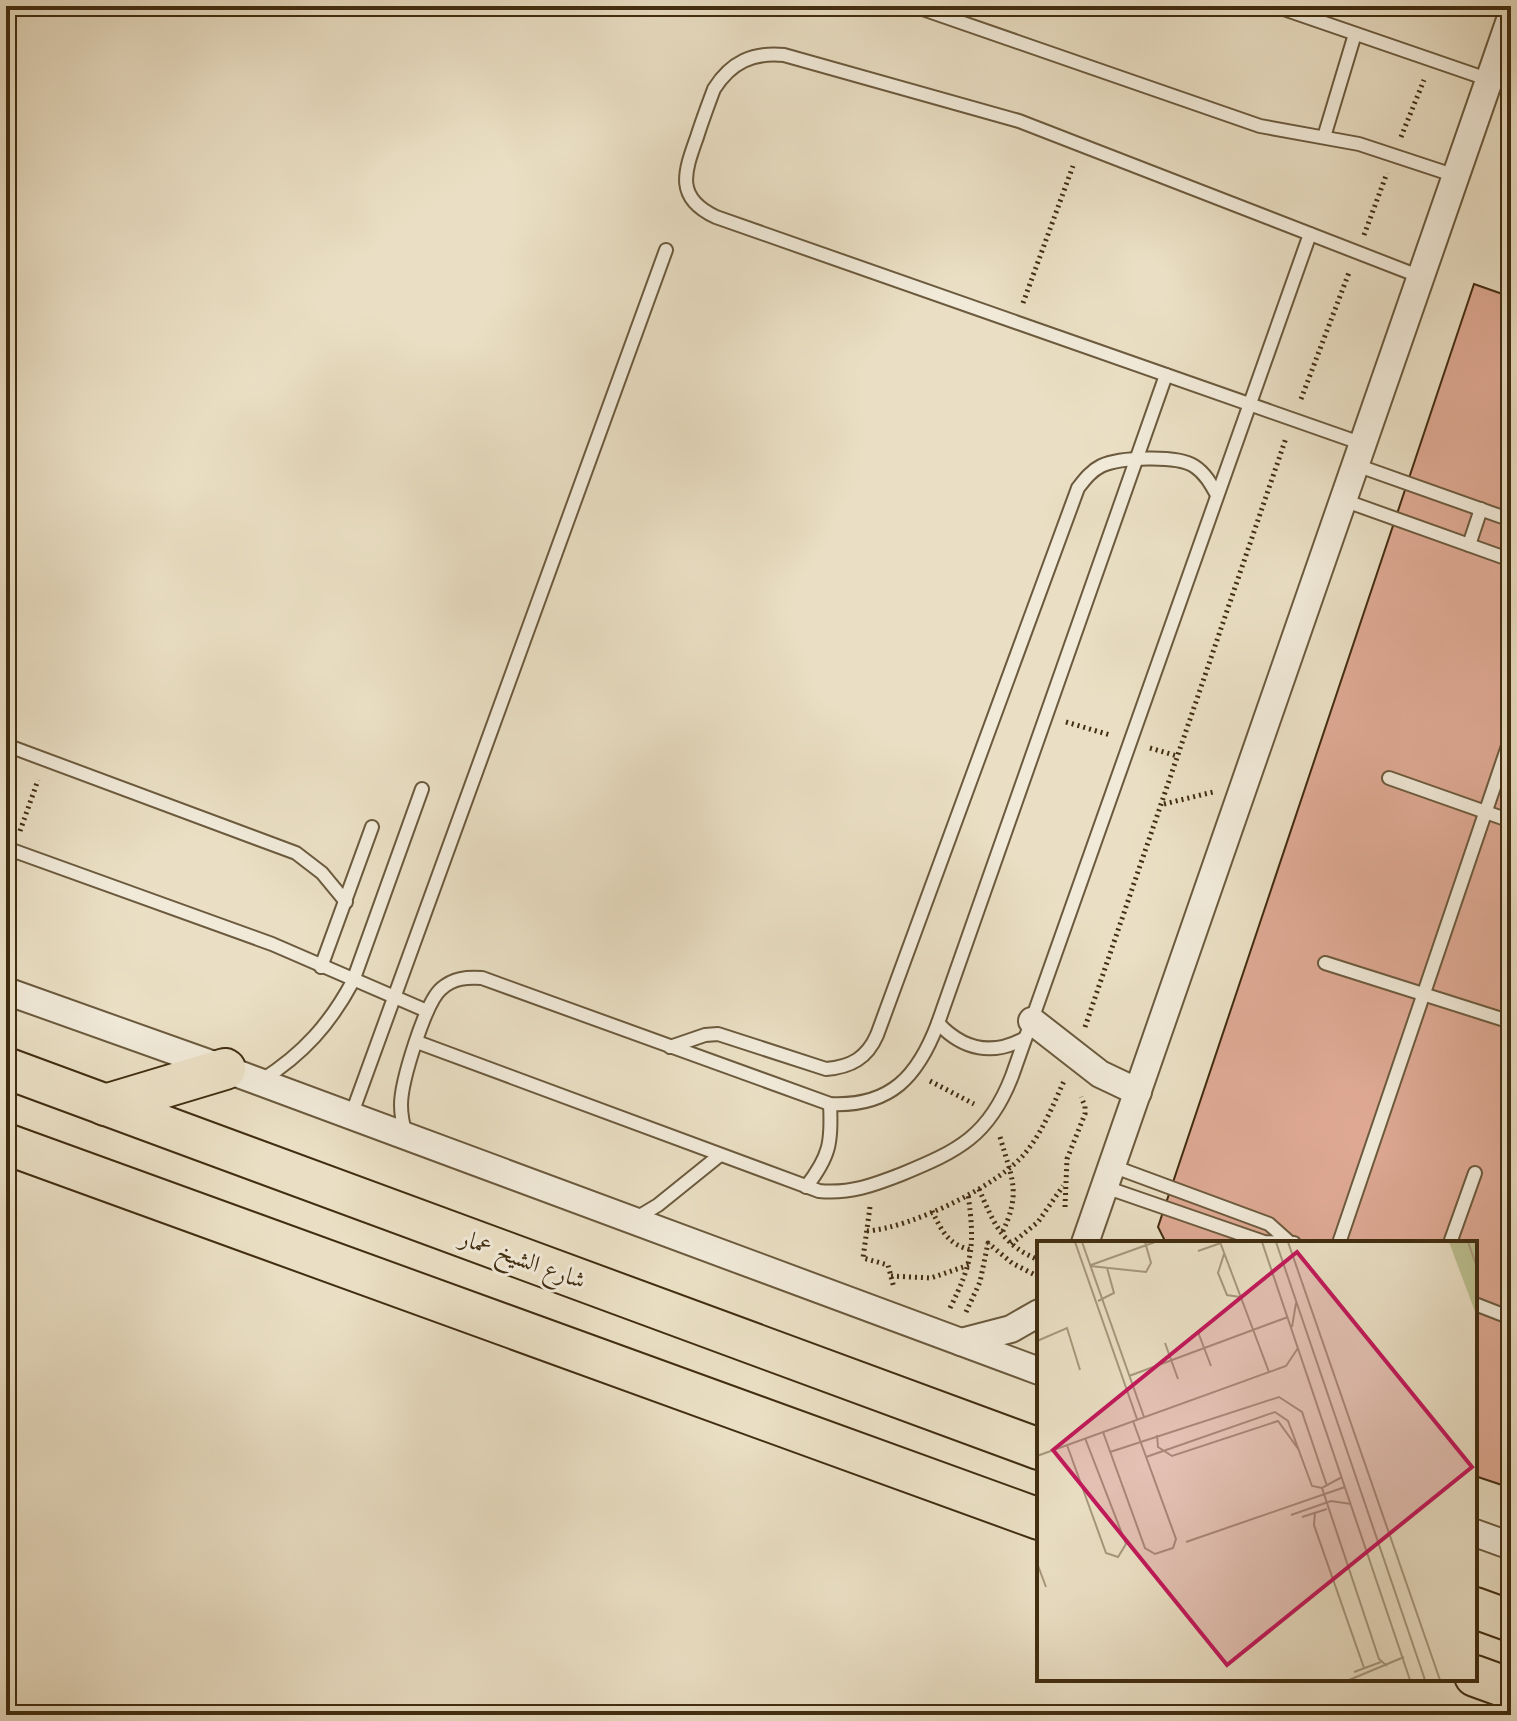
<svg xmlns="http://www.w3.org/2000/svg" width="1517" height="1721" viewBox="0 0 1517 1721" font-family="'Old Standard TT',Amiri,serif">
<style>
.building{fill:#e0aa95;stroke:#412d10;stroke-width:2}
.lines{fill:none;stroke-linecap:round;stroke-linejoin:round}
.lane-casing{stroke:#6b5a3d;stroke-width:16}
.street-casing{stroke:#6b5a3d;stroke-width:30}
.primary-casing{stroke:#412d10;stroke-width:44}
.path{stroke:#412d10;stroke-width:5;stroke-dasharray:2 4;stroke-linecap:butt}
.lane{stroke:#f1ead9;stroke-width:12}
.street{stroke:#f1ead9;stroke-width:26}
.primary{stroke:#eadfc4;stroke-width:40}
.labels{text-anchor:middle;stroke-width:6;stroke-linejoin:round;paint-order:stroke}
.street-label{font-size:24px;fill:#412d10;stroke:#f1ead9}
.inset-road{fill:none;stroke:#a6987c;stroke-width:2}
.view{fill:#c2185b;fill-opacity:0.15;stroke:#c2185b;stroke-width:4}
.inset-edge{fill:none;stroke:#412d10;stroke-width:4}
</style>
<rect width="100%" height="100%" fill="#eadfc4"/>
<filter id="stains"><feTurbulence type="fractalNoise" baseFrequency=".0025" numOctaves="4"/><feColorMatrix values="0 0 0 0 .2 0 0 0 0 .09 0 0 0 0 .02 0 0 0 .5 -.17"/></filter>
<radialGradient id="worn" r=".72"><stop offset=".6" stop-color="#630" stop-opacity="0"/><stop offset="1" stop-color="#630" stop-opacity=".3"/></radialGradient>
<!-- building -->
<polygon class="building" points="1474,284 1511,297 1511,1488 1475,1476 1475,1243 1166,1243 1158,1227"/>
<g class="lines">
<defs>
<g id="lane">
<polyline points="914,6 1260,126 1359,144 1456,176"/>
<polyline points="1275,6 1490,80"/>
<polyline points="1324,137 1355,34"/>
<path d="M1363,444L716,217C675,198 684,173 697,137C702,121 708,105 714,89C731,62 753,52 784,55L1019,121L1421,277"/>
<polyline points="1356,465 1511,520"/>
<polyline points="1343,500 1511,560"/>
<polyline points="1469,545 1481,509"/>
<polyline points="6,745 296,853 322,873 346,902"/>
<polyline points="1389,778 1511,821"/>
<polyline points="6,848 272,944 427,1011"/>
<polyline points="1325,963 1511,1022"/>
<polyline points="321,967 372,827"/>
<path d="M938,1023C963,1050 993,1056 1025,1038"/>
<path d="M417,1042L819,1191C850,1194 874,1185 902,1174C958,1151 989,1136 1012,1076L1310,234"/>
<path d="M670,1047L705,1035L718,1034L826,1069C851,1067 867,1058 877,1035L1078,488C1085,479 1091,471 1101,466C1120,457 1177,455 1194,466C1205,473 1211,484 1217,495"/>
<path d="M262,1080C303,1054 330,1024 353,981L422,789"/>
<polyline points="351,1116 666,250"/>
<path d="M406,1135C403,1125 401,1115 401,1105C401,1082 425,1003 441,989C453,978 467,977 482,978L830,1104C891,1107 918,1076 938,1023L1166,375"/>
<polyline points="1112,1166 1269,1224 1288,1241"/>
<path d="M806,1187C830,1156 832,1142 830,1104"/>
<polyline points="1105,1187 1264,1242 1294,1243"/>
<polyline points="633,1220 658,1205 720,1155"/>
<polyline points="1339,1243 1511,737"/>
<polyline points="1450,1243 1475,1173"/>
<polyline points="1475,1304 1511,1318"/>
</g>
<g id="street">
<polyline points="6,991 225,1069 1039,1371"/>
<polyline points="1032,1021 1100,1074 1138,1092"/>
<polyline points="1085,1243 1511,17"/>
<polyline points="961,1342 1011,1329 1039,1313"/>
<polyline points="1475,1533 1511,1546"/>
</g>
<g id="primary">
<polyline points="6,1068 1039,1449"/>
<polyline points="105,1105 225,1069"/>
<polyline points="6,1144 1039,1519"/>
<polyline points="1475,1608 1511,1621"/>
<polyline points="1475,1676 1511,1689"/>
</g>
</defs>
<!-- lane casing -->
<use href="#lane" class="lane-casing"/>
<!-- street casing -->
<use href="#street" class="street-casing"/>
<!-- primary casing -->
<use href="#primary" class="primary-casing"/>
<!-- path -->
<g class="path">
<polyline points="1401,137 1424,80"/>
<polyline points="1364,235 1387,173"/>
<polyline points="1023,303 1073,166"/>
<polyline points="1301,399 1350,270"/>
<polyline points="1066,722 1110,735"/>
<polyline points="1150,748 1177,756"/>
<polyline points="1164,804 1213,792"/>
<polyline points="20,831 38,780"/>
<polyline points="1085,1027 1286,438"/>
<polyline points="930,1081 974,1104"/>
<path d="M1000,1137C1012,1179 1022,1193 1001,1235"/>
<path d="M979,1189C994,1224 1002,1245 1039,1260"/>
<polyline points="870,1207 863,1258 888,1265 894,1288"/>
<polyline points="1065,1207 1067,1159 1085,1114 1085,1106 1081,1097"/>
<path d="M932,1211C942,1231 948,1245 972,1250"/>
<path d="M867,1231C910,1228 999,1186 1026,1152C1043,1131 1053,1105 1064,1081"/>
<polyline points="1011,1244 1038,1222 1063,1186"/>
<polyline points="891,1276 931,1278 969,1265"/>
<path d="M950,1308C973,1262 975,1245 968,1194"/>
<polyline points="966,1312 980,1282 988,1243 1012,1263 1039,1277"/>
</g>
<!-- lane -->
<use href="#lane" class="lane"/>
<!-- street -->
<use href="#street" class="street"/>
<!-- primary -->
<use href="#primary" class="primary"/>
</g>
<g class="labels">
<!-- street labels -->
<g class="street-label">
<text transform="translate(523 1259) rotate(20)" y="8">شارع الشيخ عمار</text>
</g>
</g>
<!-- overview -->
<g transform="translate(1037 1241)">
<rect width="440" height="440" fill="#eadfc4"/>
<path d="M412,1H440V76Z" fill="#bcc090"/>
<path class="inset-road" d="M38,1L100,178M45,1L107,176M183,1L232,131M225,1L373,439M239,1L388,439M251,1L403,439M431,1L440,26M161,10L184,2M187,13L181,32L190,54L203,56M54,24L118,1M53,25L109,31L114,22L108,1M61,60L77,52L70,27M255,86L259,62M161,91L174,125M0,100L30,87L43,129M128,102L141,138M92,135L251,76M66,191L108,307L118,313L136,307L139,298L96,180M120,194L121,206L135,215L241,180L262,209M30,204L69,312L81,316L89,303L48,197M73,211L242,156L265,171L290,245M0,215L249,125L261,107M109,216L238,171L251,180L275,245L285,247L305,236M285,247L342,418L350,425M278,271L277,284L327,427M254,274L294,260L314,263M265,276L290,268M149,301L308,246M0,322L9,346M317,431L344,421M312,439L367,416"/>
<path class="view" d="M260,11L435,226L190,424L16,209Z"/>
<rect width="440" height="440" class="inset-edge"/>
</g>
<!-- margin -->
<rect width="1517" height="1721" fill="none" stroke="#eadfc4" stroke-width="32"/>
<rect x="8" y="8" width="1501" height="1705" fill="none" stroke="#412d10" stroke-width="4"/>
<rect x="16" y="16" width="1485" height="1689" fill="none" stroke="#412d10" stroke-width="2"/>
<rect width="100%" height="100%" filter="url(#stains)"/>
<rect width="100%" height="100%" fill="url(#worn)"/>
</svg>
